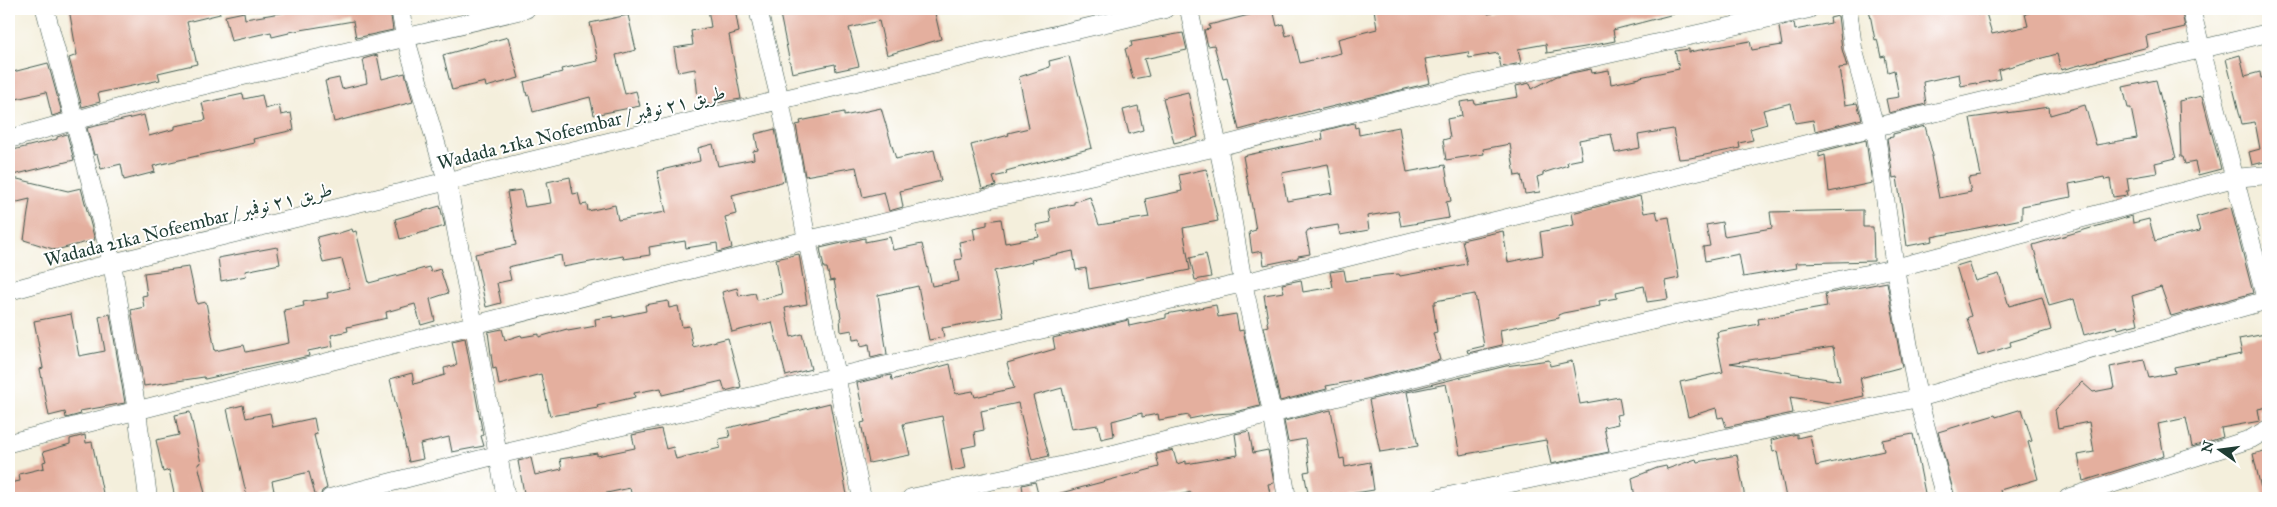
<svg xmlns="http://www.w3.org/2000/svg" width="2277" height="507" viewBox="0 0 2277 507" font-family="'IM FELL Great Primer',Amiri,serif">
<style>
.building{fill:#e4af9e;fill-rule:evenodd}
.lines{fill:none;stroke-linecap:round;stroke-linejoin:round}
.minor-casing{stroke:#3f584d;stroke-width:19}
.minor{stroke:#fff;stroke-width:18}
.labels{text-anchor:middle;stroke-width:4;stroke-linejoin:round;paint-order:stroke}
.street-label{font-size:19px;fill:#1f3d34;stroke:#fff}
</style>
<rect width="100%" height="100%" fill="#fff"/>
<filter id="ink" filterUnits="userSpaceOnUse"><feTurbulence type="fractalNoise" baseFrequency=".02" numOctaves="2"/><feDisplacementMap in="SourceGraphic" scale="10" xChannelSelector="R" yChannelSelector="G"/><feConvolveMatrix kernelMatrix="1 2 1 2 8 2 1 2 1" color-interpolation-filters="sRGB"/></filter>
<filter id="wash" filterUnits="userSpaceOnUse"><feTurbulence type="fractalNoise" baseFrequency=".0096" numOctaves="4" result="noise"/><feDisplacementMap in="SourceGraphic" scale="20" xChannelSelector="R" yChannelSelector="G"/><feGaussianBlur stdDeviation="1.12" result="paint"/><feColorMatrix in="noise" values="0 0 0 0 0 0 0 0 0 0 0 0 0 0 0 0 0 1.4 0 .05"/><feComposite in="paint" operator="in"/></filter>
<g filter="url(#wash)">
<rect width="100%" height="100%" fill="#f4efdc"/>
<g id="blocks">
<!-- building -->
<g class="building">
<polygon points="69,9 106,9 107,12 121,9 219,9 220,14 187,22 197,64 158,73 160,80 98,93 100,102 82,107 69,58 77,55"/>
<polygon points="304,9 390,9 393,30 356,38 353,21 289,32 289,33 272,37 271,32 231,41 225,16 244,12 245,19"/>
<polygon points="708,9 735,9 739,32 729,35 741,99 703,105 702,98 698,98 695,69 678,72 674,48 693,45 691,31 711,27"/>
<polygon points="779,9 819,9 820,13 841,9 934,9 941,39 887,55 879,21 849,28 859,66 836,71 835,64 792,73"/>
<polygon points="1273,9 1277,26 1283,24 1286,36 1293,34 1300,63 1341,53 1338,39 1377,29 1374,9 1476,9 1476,12 1487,10 1488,14 1509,9 1674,9 1674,14 1613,30 1615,41 1585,47 1547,53 1546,44 1518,49 1521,63 1501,67 1498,53 1469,58 1468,52 1425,59 1430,83 1318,110 1318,109 1239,130 1227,78 1223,79 1214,45 1208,46 1204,30 1210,29 1209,25"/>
<polygon points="1869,9 1904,9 1905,12 1923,9 1975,9 1977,15 1986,13 1992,34 2028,26 2025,14 2042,9 2181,9 2185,27 2146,36 2148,47 2061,70 2057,54 1998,70 2000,79 1977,84 1976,83 1961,86 1959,74 1923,82 1926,104 1889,113 1886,99 1899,97 1894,70 1888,72 1885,56 1881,57 1877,39 1875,40"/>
<polygon points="628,15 636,50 616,55 625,94 636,91 640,106 594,115 590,97 533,112 529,95 527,96 524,82 562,72 561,69 598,61 590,23"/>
<polygon points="1838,16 1842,49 1847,67 1839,68 1845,105 1857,103 1862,119 1815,131 1813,120 1795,123 1791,103 1763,110 1767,124 1750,129 1753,140 1739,143 1740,148 1690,158 1679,159 1673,129 1638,135 1640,148 1615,153 1611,134 1579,140 1582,159 1567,162 1568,165 1543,173 1543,175 1537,177 1540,192 1525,194 1521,175 1515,176 1510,144 1483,149 1484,154 1446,160 1443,140 1450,138 1447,119 1462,116 1460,102 1474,100 1475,104 1518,97 1516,86 1530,83 1532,89 1557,76 1591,69 1592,73 1609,70 1611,84 1640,78 1640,77 1679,69 1675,51 1689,49 1689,52 1750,41 1752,50 1782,45 1779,27 1794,23 1795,30 1831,23 1830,18"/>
<polygon points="1183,33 1187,50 1144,59 1149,76 1133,79 1125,49 1132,46 1131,42"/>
<polygon points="508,37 519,78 486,87 485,82 452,90 443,55"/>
<polygon points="377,55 382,79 405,73 413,102 334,122 325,81 339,78 342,89 367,83 363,59"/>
<polygon points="2240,55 2245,76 2260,72 2261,78 2268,77 2268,161 2252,165 2249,152 2260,149 2255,122 2242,124 2226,59"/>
<polygon points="1069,56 1092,148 1006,171 1007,174 993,177 996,186 982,189 971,145 1009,135 1008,133 1029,128 1019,77 1050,67 1049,61"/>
<polygon points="48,63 62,113 52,116 46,92 12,100 10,95 9,96 9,73"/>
<polygon points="2156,80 2176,158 2155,163 2157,173 2127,178 2129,191 2126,191 2127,195 2113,197 2110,179 2105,180 2104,177 2069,184 2071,197 2022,206 2022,219 1932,237 1933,241 1907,246 1897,177 1893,178 1887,138 1893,137 1893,134 1925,126 1933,156 1931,156 1939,198 1971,192 1968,178 1981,176 1970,118 2049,107 2050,115 2085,105 2096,145 2137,138 2131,108 2128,108 2123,87"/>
<polygon points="1188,92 1198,137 1174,143 1163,98"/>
<polygon points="243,94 244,99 262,95 265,109 279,105 281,115 291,113 294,130 253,139 254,143 153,166 155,172 124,180 121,164 101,169 97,154 94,155 87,128 144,115 149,136 175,129 175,126 206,120 202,103"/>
<polygon points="2202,96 2221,169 2198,175 2195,162 2185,164 2183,157 2181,157 2179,101"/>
<polygon points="1138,106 1143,130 1129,134 1123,110"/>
<polygon points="881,108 896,159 934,150 941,181 900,191 903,207 889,211 884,192 863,197 856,167 805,176 796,125 801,124 800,121 844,112 844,116"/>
<path d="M1354,123L1355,128L1358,127L1359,135L1399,127L1407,172L1445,165L1451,201L1446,202L1449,218L1401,226L1398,211L1367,216L1369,230L1340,235L1338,225L1308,230L1306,233L1310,254L1298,256V258L1264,265L1262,251L1252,253L1249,232L1256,230L1243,156L1323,139L1322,131ZM1328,164L1333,193L1287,201L1282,173Z"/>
<polygon points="775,129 785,181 732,195 736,214 725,217 732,248 718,252 717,243 686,248 685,241 649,247 650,255 624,259 623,256 563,267 561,255 508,267 511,280 497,283 501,303 486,307 475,254 516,245 507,192 521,190 525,207 551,203 547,182 570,177 573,194 578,193 581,205 587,204 588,211 615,205 618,220 666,212 657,171 700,161 698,148 713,144 718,166 754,159 753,151 758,150 755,134"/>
<polygon points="67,134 74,160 9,176 9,151 57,139 57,137"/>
<polygon points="1866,140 1872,183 1829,192 1825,155 1819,157 1819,152"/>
<polygon points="1206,169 1218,221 1183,228 1190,270 1089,289 1086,268 1076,270 1073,251 1031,260 1032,262 994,271 1003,317 942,328 944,337 929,340 918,286 878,295 887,354 871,358 869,344 861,346 860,339 853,340 852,330 841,332 840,318 841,317 834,280 830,281 827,268 824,268 820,248 865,238 865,242 890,237 893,250 922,244 932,286 959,281 955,260 962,259 959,242 975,239 973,228 987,225 987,221 1001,219 1005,243 1039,237 1036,225 1051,222 1049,209 1074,204 1074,202 1090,197 1099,225 1149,217 1145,199 1182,191 1179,175"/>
<polygon points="9,177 68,191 81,188 95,240 56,250 24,240 30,199 9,204"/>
<polygon points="1640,196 1644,213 1656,211 1658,219 1669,217 1679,278 1665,281 1668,299 1647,302 1644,286 1616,292 1617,298 1599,301 1600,306 1563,313 1558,315 1559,318 1500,330 1502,345 1468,353 1467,350 1484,346 1475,294 1435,301 1435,304 1433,304 1437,332 1433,333 1440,360 1365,379 1326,386 1327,389 1280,401 1264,327 1268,326 1267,322 1268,321 1264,295 1284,292 1282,284 1301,280 1303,292 1333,287 1330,272 1344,270 1346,281 1385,275 1399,274 1400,276 1467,264 1462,240 1503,231 1508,262 1543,255 1540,232 1574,225 1572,213"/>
<polygon points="440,206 445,226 400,239 395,219"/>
<polygon points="2231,207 2253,293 2171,316 2161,287 2132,296 2138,324 2118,329 2117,326 2084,335 2074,299 2049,306 2033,245 2132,216 2133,223 2149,219 2155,241 2200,231 2196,217"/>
<polygon points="1863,210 1863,227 1873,227 1874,261 1796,263 1797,268 1743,277 1739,254 1705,261 1703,247 1710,246 1706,225 1722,222 1724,236 1772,228 1770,212"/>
<polygon points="352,229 353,232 356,231 369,283 429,267 431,272 440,269 448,293 430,299 435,321 421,325 415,304 386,312 387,318 347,327 348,331 331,335 333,346 308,351 309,356 205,379 204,377 144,386 131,310 144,307 142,296 147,295 144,273 189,267 197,304 206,302 215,351 244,345 246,352 289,343 284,310 304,306 303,302 328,298 327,293 350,288 342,259 323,263 317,237 333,233 333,235"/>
<polygon points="277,247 280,264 245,271 246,276 221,281 218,258"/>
<polygon points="799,254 807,304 785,308 791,337 802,334 811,369 786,376 772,322 732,332 722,292 737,288 739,296 755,293 757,300 782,294 776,259"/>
<polygon points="1206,254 1211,277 1195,280 1190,258"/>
<polygon points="1969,262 1975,281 1999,274 2009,306 2042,297 2051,330 2010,342 2011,346 1978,356 1967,318 1971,316 1956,266"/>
<path d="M1887,282L1902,367L1860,378L1864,396L1830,403L1790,397L1793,413L1726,427L1723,417L1718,418L1716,408L1688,417L1680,382L1723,372L1716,338H1718L1717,332L1759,324L1758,319L1827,307L1825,294ZM1833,347L1840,381L1730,363Z"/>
<polygon points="668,301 669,308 678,306 682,327 689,326 693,347 728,338 741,387 725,391 722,381 662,395 661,388 634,393 635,397 597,406 598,408 550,416 541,374 499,385 496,368 493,369 488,332 502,329 505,340 521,335 522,337 539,334 539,337 567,329 568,331 596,326 595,319 613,316 613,318 646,311 645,305"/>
<polygon points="1216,305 1218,317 1236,314 1239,331 1243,330 1260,406 1231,413 1214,414 1189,419 1189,415 1159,420 1158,414 1142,417 1142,413 1112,421 1114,436 1101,439 1098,425 1071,429 1062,388 1033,396 1049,456 1032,460 1018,403 981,411 984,430 974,432 976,445 962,448 966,468 952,471 942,416 903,424 910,455 869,463 861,423 865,422 857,383 891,375 892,380 950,364 956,394 973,391 975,397 1014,388 1007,363 1055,349 1053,338 1128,320 1129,326 1166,318 1166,314"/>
<polygon points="71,314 79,356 105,351 99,317 110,314 125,403 80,411 81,414 66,418 65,412 49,416 40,369 43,368 34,321"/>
<polygon points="2265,334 2268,353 2268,407 2258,409 2260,421 2221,428 2223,437 2192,447 2186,418 2158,424 2164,456 2083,481 2078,455 2094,452 2089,422 2058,428 2055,410 2082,382 2093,392 2114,388 2110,367 2144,360 2149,378 2175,373 2174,367 2242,354 2239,339"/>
<polygon points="465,338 483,435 481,436 484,446 452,452 449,437 420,444 423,459 409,462 390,379 412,373 414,384 445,375 444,368 457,365 452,341"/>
<polygon points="1549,360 1550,366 1572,361 1580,404 1619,397 1622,414 1616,415 1618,424 1604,427 1609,452 1551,464 1546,440 1460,455 1446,384 1407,392 1418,446 1380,452 1369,400 1506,366"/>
<polygon points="830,403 847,495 832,498 632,498 630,488 584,498 525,498 518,461 531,458 535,475 562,469 560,459 597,453 597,456 635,448 632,435 661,429 666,449 673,447 676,459 720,448 719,439 730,437 728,428"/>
<polygon points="243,405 246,418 270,413 273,427 314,418 317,434 314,435 327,488 322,491 320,498 316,498 309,472 272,481 274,491 247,497 227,409"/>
<polygon points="2022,409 2032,441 2028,442 2038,479 2000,490 2002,498 1955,498 1938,432 1995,415 1996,417"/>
<polygon points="1331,410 1340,459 1344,458 1345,467 1370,462 1374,490 1349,494 1350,498 1333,498 1332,493 1309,498 1304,472 1310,471 1305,439 1288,442 1284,421"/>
<polygon points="190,412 201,463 198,464 206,498 175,498 169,470 163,472 156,440 179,435 175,415"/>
<polygon points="1249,431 1253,453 1268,450 1274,483 1268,484 1271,498 1193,498 1191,492 1167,498 1058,498 1057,494 1159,467 1156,454 1173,450 1177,464 1186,461 1186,464 1238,455 1235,434"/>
<polygon points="1797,434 1797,438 1810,435 1816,466 1884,451 1882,440 1913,434 1926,498 1786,498 1777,451 1773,452 1771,440"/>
<polygon points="85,435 86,443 92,442 104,498 9,498 9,483 20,481 19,474 44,468 43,462 46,461 43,452 70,444 70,439"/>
<polygon points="2268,450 2268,496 2263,497 2253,454"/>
<polygon points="1737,455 1745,498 1635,498 1632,478 1657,468 1666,466 1667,469 1696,459 1697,462"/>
<polygon points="1035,482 1039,498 1024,498 1022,485"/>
</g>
</g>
</g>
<g filter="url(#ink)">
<use href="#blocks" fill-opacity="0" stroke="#3f584d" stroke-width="1"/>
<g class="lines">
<defs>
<g id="minor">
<polyline points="45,9 112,263 137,411 148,498"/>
<polyline points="400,9 405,36 447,181 506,498"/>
<polyline points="758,9 780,100 807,240 862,498"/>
<polyline points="1189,9 1229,199 1243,283 1272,412 1287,498"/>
<polyline points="1848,9 1853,48 1875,127 1895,268 1918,398 1945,498"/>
<polyline points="2191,9 2266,300"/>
<polyline points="9,139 176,92 526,9"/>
<polyline points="9,291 112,263 780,100 1165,9"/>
<polyline points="9,443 807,240 1217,147 1399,101 1809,9"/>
<polyline points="330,498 497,455 1243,283 1875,127 2268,33"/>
<polyline points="911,498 1102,457 1459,366 1667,317 1895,268 2234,178 2268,175"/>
<polyline points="1439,498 1918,398 2268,300"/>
<polyline points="2068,498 2251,439 2268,429"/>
</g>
</defs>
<!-- minor casing -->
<use href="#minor" class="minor-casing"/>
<!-- minor -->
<use href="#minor" class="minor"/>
</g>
</g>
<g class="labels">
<!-- street labels -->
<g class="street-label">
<text transform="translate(581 127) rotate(-14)" y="7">Wadada 21ka Nofeembar / طريق ٢١ نوفمبر</text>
<text transform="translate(188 224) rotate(-14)" y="7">Wadada 21ka Nofeembar / طريق ٢١ نوفمبر</text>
</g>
</g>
<!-- margin -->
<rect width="2277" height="507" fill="none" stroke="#fff" stroke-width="30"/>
<!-- north arrow -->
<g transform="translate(2220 450) rotate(284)" stroke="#ffffff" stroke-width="4" paint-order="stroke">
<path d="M0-4L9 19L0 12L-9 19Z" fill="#1f3d34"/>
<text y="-8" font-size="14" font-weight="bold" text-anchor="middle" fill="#1f3d34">N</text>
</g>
</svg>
